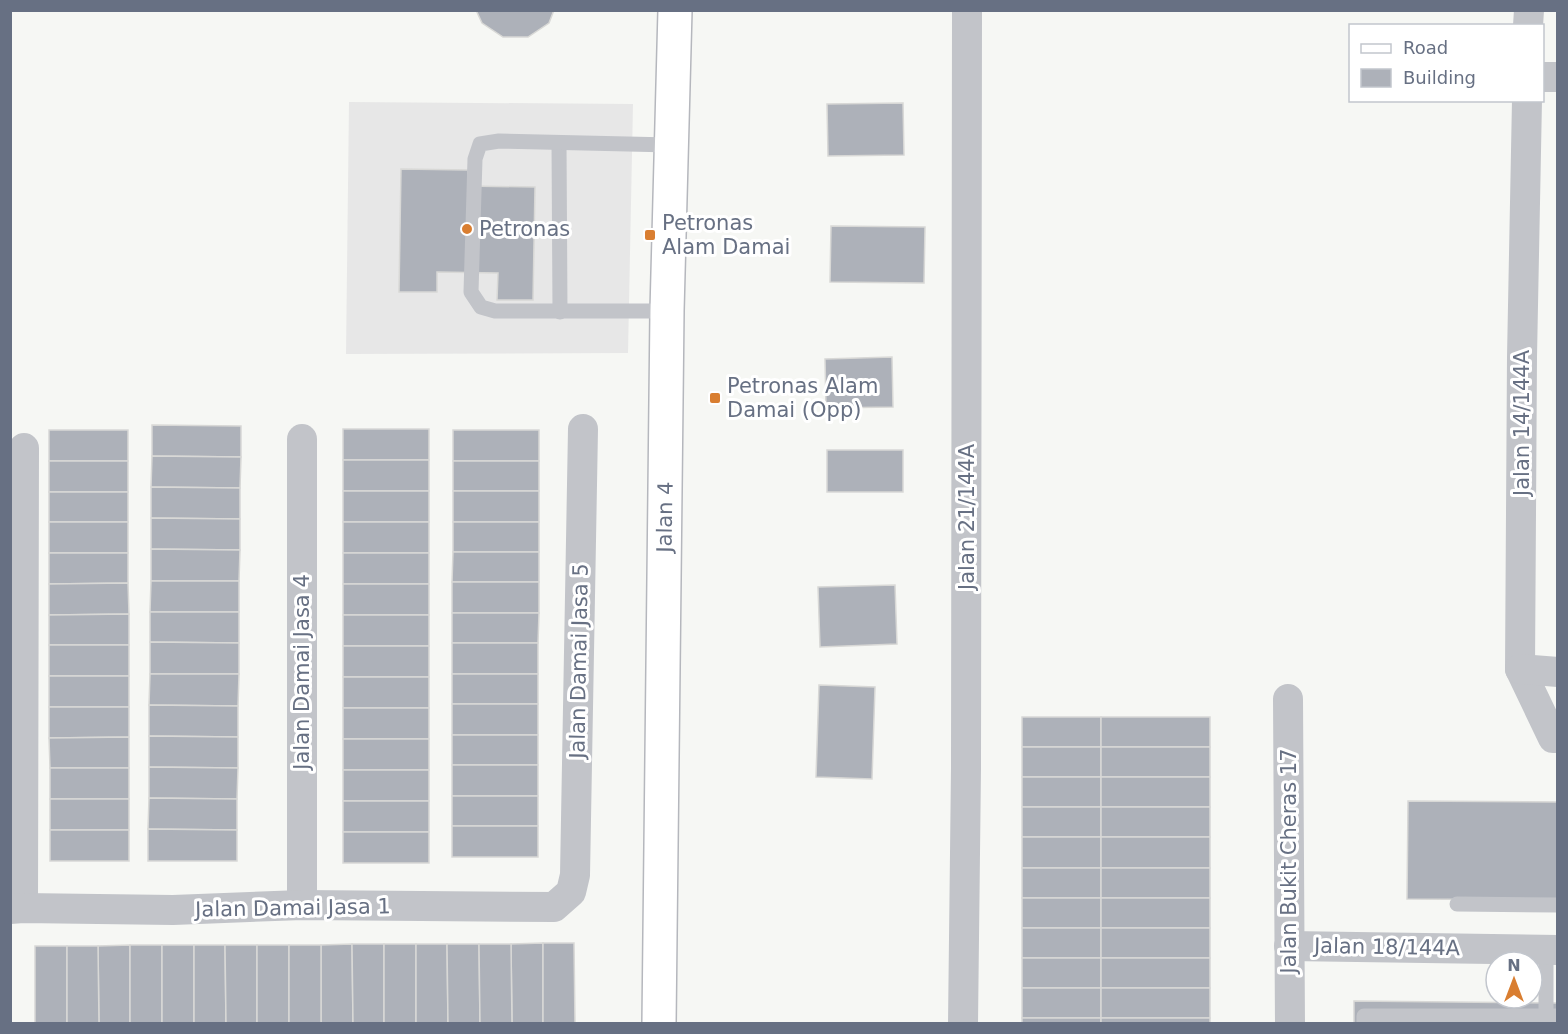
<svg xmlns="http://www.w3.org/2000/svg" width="1568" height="1034" viewBox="0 0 1568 1034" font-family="'DejaVu Sans',sans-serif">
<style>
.built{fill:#e7e7e7}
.building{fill:#adb1b9;stroke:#d8d8d6;stroke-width:1.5}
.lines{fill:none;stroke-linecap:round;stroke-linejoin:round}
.secondary-casing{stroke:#b5b7bd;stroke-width:36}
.lane{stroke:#c2c4c9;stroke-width:15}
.street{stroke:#c2c4c9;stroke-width:30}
.secondary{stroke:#fff;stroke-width:33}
.poi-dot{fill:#d97e31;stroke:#fff;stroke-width:2}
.labels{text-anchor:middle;stroke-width:6;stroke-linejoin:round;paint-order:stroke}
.poi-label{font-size:21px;fill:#677083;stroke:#fff;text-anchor:start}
.street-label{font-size:21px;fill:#677083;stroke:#fff}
</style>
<rect width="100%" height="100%" fill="#f6f7f4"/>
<!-- built -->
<polygon class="built" points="349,102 633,104 628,353 346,354"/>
<!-- building -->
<g class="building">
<polygon points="476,10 554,10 549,23 528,37 503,37 482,23"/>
<polygon points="903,103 904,155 828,156 827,104"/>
<polygon points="401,169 468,170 468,186 535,187 533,300 497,300 498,273 437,272 437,292 399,292"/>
<polygon points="831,226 925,227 924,283 830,282"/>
<polygon points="892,357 893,407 826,408 825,359"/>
<polygon points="152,425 241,426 241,457 152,456"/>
<rect x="343" y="429" width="86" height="31"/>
<rect x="49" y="430" width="79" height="31"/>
<rect x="453" y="430" width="86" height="31"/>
<rect x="827" y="450" width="76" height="42"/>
<polygon points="152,456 241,457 240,488 151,487"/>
<rect x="343" y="460" width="86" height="31"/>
<rect x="49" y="461" width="79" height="31"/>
<rect x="453" y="461" width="86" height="30"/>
<polygon points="151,487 240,488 240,519 151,518"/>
<rect x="343" y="491" width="86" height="31"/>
<rect x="453" y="491" width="86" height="31"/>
<rect x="49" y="492" width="79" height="30"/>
<polygon points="151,518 240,519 240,550 151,549"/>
<rect x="49" y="522" width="79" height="31"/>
<rect x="343" y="522" width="86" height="31"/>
<rect x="453" y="522" width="86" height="30"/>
<polygon points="151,549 240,550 239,581 151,581"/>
<polygon points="453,552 539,552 539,582 452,582"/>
<polygon points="49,553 128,553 128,583 49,584"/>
<rect x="343" y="553" width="86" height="31"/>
<polygon points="151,581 239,581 239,612 150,612"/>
<rect x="452" y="582" width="87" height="31"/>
<polygon points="128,583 129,614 49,615 49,584"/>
<rect x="343" y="584" width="86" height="31"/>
<polygon points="895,585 897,644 820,647 818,587"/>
<polygon points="150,612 239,612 239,643 150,642"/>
<polygon points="452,613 539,613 538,643 452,643"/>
<polygon points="129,614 129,645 49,645 49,615"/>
<rect x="343" y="615" width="86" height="31"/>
<polygon points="150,642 239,643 239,674 150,674"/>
<rect x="452" y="643" width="86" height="31"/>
<rect x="49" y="645" width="80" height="31"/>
<rect x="343" y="646" width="86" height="31"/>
<polygon points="150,674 239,674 238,706 149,705"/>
<rect x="452" y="674" width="86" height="30"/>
<rect x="49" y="676" width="80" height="31"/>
<rect x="343" y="677" width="86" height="31"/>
<polygon points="819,685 875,687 872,779 816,777"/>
<rect x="452" y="704" width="86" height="31"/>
<polygon points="149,705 238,706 238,737 149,736"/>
<polygon points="49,707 129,707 129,737 49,738"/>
<rect x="343" y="708" width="86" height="31"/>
<rect x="1022" y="717" width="79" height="30"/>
<rect x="1101" y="717" width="109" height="30"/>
<rect x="452" y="735" width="86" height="30"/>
<polygon points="149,736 238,737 238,768 149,767"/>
<polygon points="129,737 129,768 50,768 49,738"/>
<rect x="343" y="739" width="86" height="31"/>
<rect x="1022" y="747" width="79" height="30"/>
<rect x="1101" y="747" width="109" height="30"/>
<rect x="452" y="765" width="86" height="31"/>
<polygon points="149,767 238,768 237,799 149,798"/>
<rect x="50" y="768" width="79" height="31"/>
<rect x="343" y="770" width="86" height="31"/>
<rect x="1022" y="777" width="79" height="30"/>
<rect x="1101" y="777" width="109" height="30"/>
<rect x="452" y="796" width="86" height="30"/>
<polygon points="149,798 237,799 237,830 148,829"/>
<rect x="50" y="799" width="79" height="31"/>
<rect x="343" y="801" width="86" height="31"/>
<polygon points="1408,801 1558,802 1558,900 1407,899"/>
<rect x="1022" y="807" width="79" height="30"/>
<rect x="1101" y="807" width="109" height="30"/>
<rect x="452" y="826" width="86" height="31"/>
<polygon points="148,829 237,830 237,861 148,861"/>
<rect x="50" y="830" width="79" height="31"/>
<rect x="343" y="832" width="86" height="31"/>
<rect x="1022" y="837" width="79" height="31"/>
<rect x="1101" y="837" width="109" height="31"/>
<rect x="1022" y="868" width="79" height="30"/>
<rect x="1101" y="868" width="109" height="30"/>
<rect x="1022" y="898" width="79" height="30"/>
<rect x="1101" y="898" width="109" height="30"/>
<rect x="1022" y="928" width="79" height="30"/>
<rect x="1101" y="928" width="109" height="30"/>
<polygon points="543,943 543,1024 512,1024 511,944"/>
<polygon points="543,943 574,943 575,1024 543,1024"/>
<polygon points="352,944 353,1024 321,1024 321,945"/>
<polygon points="352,944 384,944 384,1024 353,1024"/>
<rect x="384" y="944" width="32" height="80"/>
<polygon points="416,944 447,944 448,1024 416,1024"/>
<polygon points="447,944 479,944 480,1024 448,1024"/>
<polygon points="479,944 511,944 512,1024 480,1024"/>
<polygon points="130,945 130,1024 99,1024 98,946"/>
<rect x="130" y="945" width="32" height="79"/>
<rect x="162" y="945" width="32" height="79"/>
<polygon points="194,945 225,945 226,1024 194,1024"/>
<polygon points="225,945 257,945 257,1024 226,1024"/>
<rect x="257" y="945" width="32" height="79"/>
<rect x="289" y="945" width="32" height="79"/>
<rect x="35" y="946" width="32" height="78"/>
<polygon points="67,946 98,946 99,1024 67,1024"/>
<rect x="1022" y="958" width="79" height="30"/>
<rect x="1101" y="958" width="109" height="30"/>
<rect x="1022" y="988" width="79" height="30"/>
<rect x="1101" y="988" width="109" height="30"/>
<polygon points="1354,1001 1558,1003 1558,1024 1354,1024"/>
<rect x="1022" y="1018" width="79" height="6"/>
<rect x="1101" y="1018" width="109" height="6"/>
</g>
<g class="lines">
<defs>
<polyline id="secondary" points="659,1024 667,311 675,10"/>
</defs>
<!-- secondary casing -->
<use href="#secondary" class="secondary-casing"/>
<!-- lane -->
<g class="lane">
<polyline points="559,143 560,312"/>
<polyline points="667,311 495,311 481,307 471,292 475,159 480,144 499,141 671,145"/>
<polyline points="1457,904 1558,905"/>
<polyline points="1546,949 1546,1016"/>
<polyline points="1364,1024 1364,1016 1558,1016"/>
</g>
<!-- street -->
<g class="street">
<polyline points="1528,26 1529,10"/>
<polyline points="1542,77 1558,77"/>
<polyline points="1527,100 1522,357 1520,669 1553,738 1558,738"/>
<polyline points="302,439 302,905"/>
<polyline points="1520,669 1558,672"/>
<polyline points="1288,699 1290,1024"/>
<polyline points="23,908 24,448"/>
<polyline points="10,909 23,908 173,910 302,905 554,907 571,892 575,875 583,429"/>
<polyline points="1289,946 1558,950"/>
<polyline points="963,1024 966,768 967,10"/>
</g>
<!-- secondary -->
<use href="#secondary" class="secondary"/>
</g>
<!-- markers -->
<g class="poi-dot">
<circle cx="467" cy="229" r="6"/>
<rect x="644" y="229" width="12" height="12" rx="3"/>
<rect x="709" y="392" width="12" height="12" rx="3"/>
</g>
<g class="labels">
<!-- poi labels -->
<g class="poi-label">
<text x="662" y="230">Petronas<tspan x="662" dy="24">Alam Damai</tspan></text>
<text x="479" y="236">Petronas</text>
<text x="727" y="393">Petronas Alam<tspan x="727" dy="24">Damai (Opp)</tspan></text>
</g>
<!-- street labels -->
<g class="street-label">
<text transform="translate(1522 423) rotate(-90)" y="7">Jalan 14/144A</text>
<text transform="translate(665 517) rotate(-89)" y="7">Jalan 4</text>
<text transform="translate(967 517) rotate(-90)" y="7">Jalan 21/144A</text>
<text transform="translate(579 661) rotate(-89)" y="7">Jalan Damai Jasa 5</text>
<text transform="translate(302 672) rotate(-90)" y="7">Jalan Damai Jasa 4</text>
<text transform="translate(1289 861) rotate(-90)" y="7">Jalan Bukit Cheras 17</text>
<text transform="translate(293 908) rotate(-1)" y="7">Jalan Damai Jasa 1</text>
<text transform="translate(1387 947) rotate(1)" y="7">Jalan 18/144A</text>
</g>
</g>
<!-- border -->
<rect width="1568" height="1034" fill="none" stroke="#677083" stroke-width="24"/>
<!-- legend -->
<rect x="1349" y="24" width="195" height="78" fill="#ffffff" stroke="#c2c6cd" stroke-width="1.5"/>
<rect x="1361" y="44" width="30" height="9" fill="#ffffff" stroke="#c2c6cd" stroke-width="1.5"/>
<text x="1403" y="54" font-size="18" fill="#677083">Road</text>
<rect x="1361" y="69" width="30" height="18" fill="#adb1b9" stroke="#c2c6cd" stroke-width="1.5"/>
<text x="1403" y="84" font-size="18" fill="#677083">Building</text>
<!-- north arrow -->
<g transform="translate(1514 980)"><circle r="28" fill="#ffffff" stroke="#c2c6cd" stroke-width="1.5"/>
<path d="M0-4.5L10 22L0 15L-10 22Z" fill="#d97e31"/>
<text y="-9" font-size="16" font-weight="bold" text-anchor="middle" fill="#677083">N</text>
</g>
</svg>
